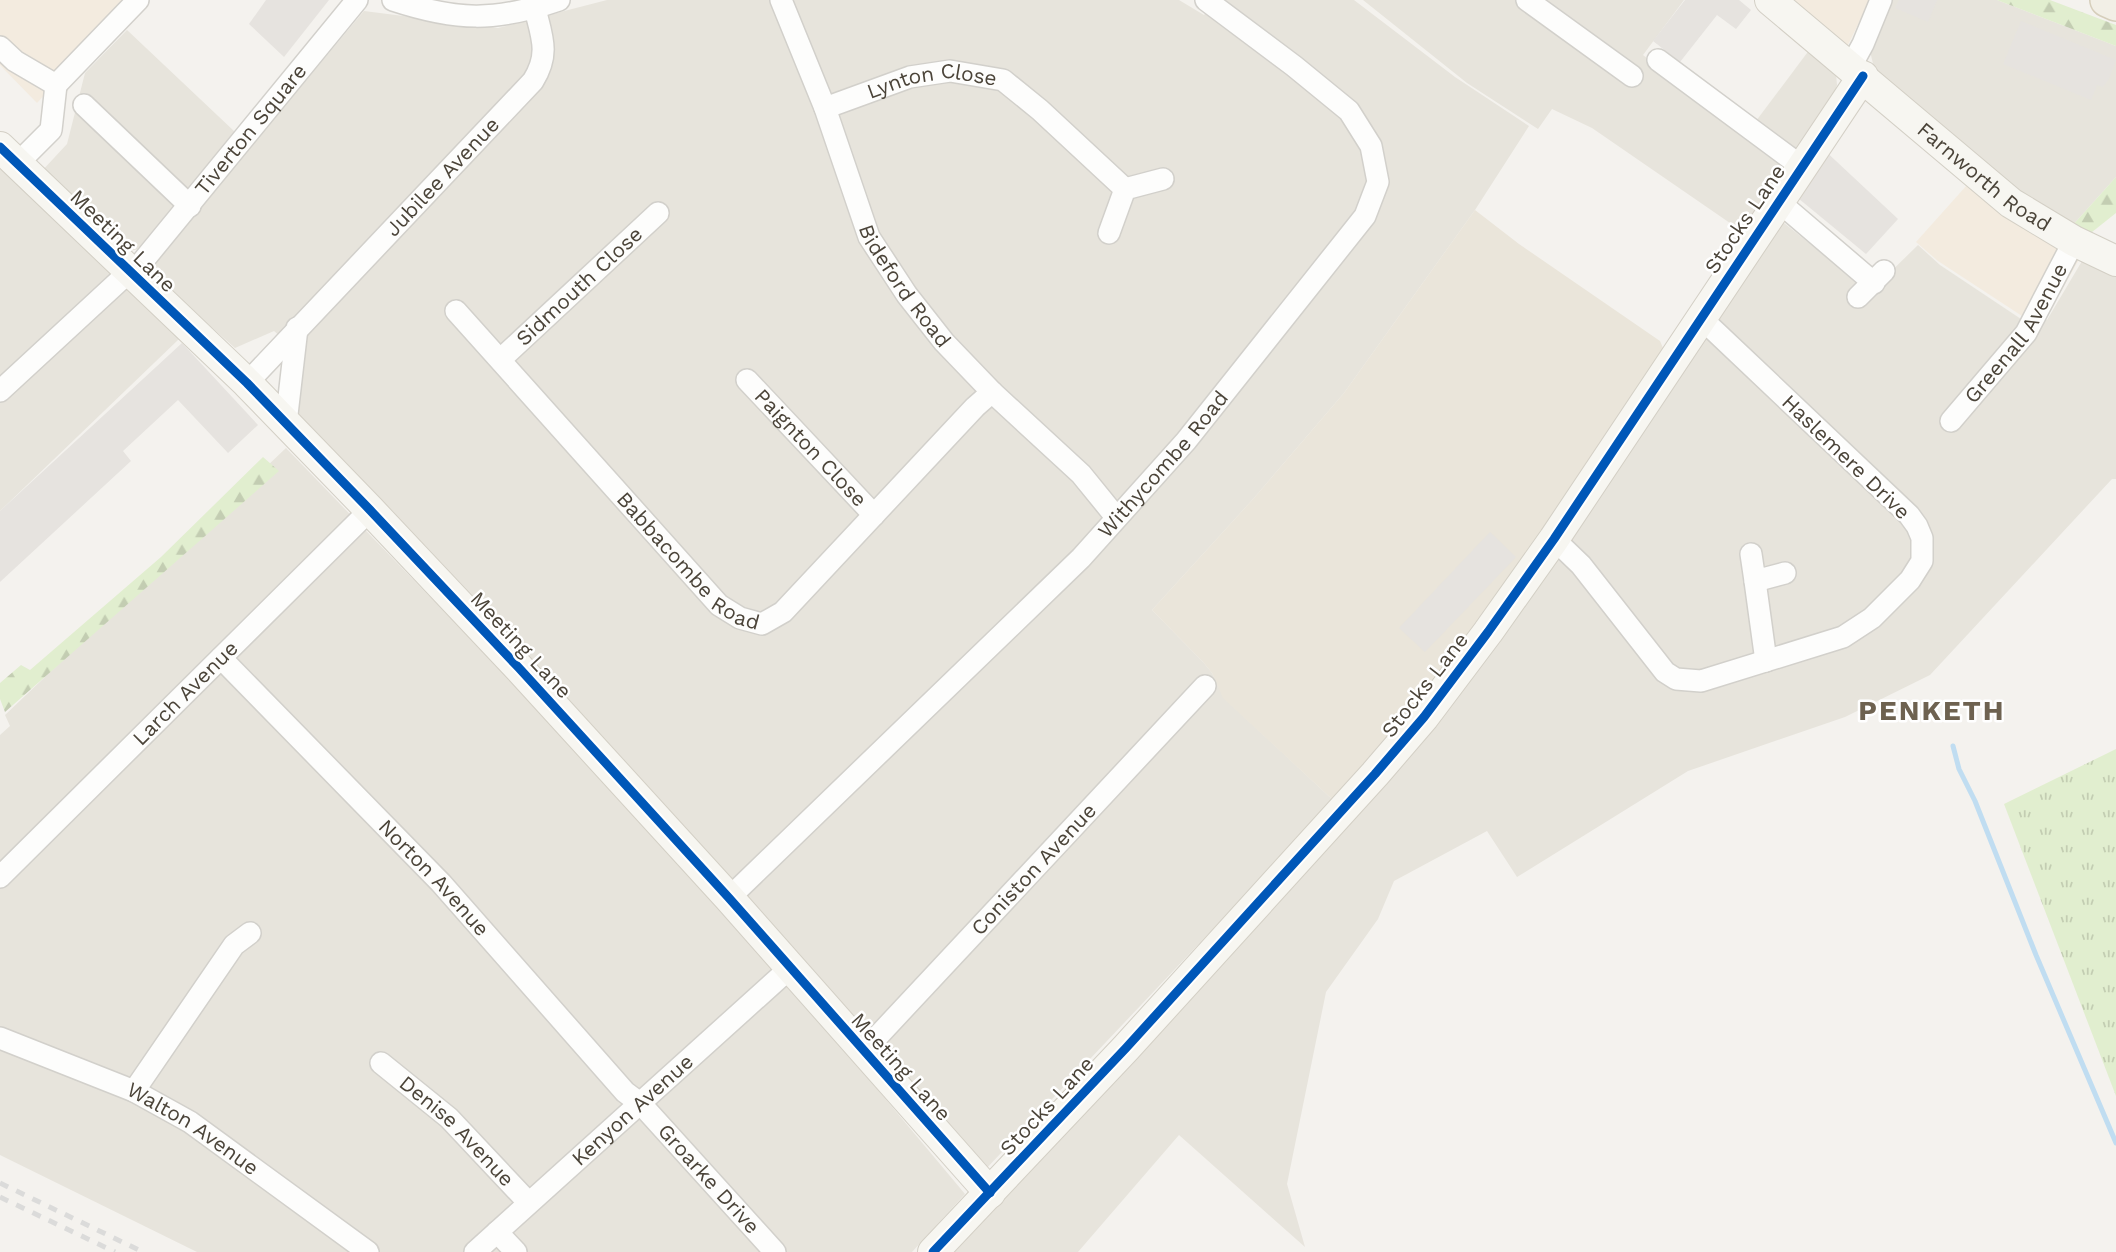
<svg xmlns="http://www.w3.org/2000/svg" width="2116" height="1252" viewBox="0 0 2116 1252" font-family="'Work Sans',sans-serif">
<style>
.residential{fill:#e7e4dc}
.commercial{fill:#f3ebdf}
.education{fill:#eae5da}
.grass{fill:url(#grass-tufts)}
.forest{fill:url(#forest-firs)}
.parking{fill:#e6e3df}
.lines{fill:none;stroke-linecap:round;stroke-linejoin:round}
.stream{stroke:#c0ddf1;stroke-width:5}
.street-casing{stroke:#d2d0cb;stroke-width:24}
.secondary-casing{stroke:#d3cfc5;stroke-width:32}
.primary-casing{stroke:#d6cebb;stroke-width:36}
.street{stroke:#fdfdfc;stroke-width:21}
.secondary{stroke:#f7f6f1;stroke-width:30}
.primary{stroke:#f2efe6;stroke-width:33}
.rail{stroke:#dbdbda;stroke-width:5;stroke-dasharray:9 9;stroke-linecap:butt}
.cycleway-casing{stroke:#fff;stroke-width:13}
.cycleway{stroke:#0057b8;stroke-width:9}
.labels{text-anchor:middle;stroke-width:5;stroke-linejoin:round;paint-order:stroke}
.street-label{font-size:21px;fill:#4b4439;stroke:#fff}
.district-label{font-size:28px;font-weight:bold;letter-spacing:2px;fill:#6e6250;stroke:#fff}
</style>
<defs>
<pattern id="grass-tufts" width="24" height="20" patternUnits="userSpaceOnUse" patternTransform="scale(1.75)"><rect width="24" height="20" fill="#e1eecf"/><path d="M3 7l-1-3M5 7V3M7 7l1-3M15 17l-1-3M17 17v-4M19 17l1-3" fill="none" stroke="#c3cdb2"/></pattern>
<pattern id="forest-firs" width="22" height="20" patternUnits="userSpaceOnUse" patternTransform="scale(1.75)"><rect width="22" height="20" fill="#e1eecf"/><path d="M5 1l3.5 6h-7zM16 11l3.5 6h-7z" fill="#c3cdb2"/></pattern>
</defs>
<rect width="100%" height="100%" fill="#f4f2ee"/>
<!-- residential -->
<g class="residential">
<polygon points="607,0 1179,0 1204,15 1215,0 1354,0 1455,77 1529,126 1475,210 1344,393 1254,498 1152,610 1203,662 1212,673 1224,698 1334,801 984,1171 295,425 297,351 274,331 235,348 147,270 364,11 498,28"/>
<polygon points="1363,0 1684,0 1643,55 1787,164 1743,232 1592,128 1552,109 1538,129 1467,83"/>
<polygon points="1893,0 1997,0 2116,46 2116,177 2072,226 2029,205 1874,68 1870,51"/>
<polygon points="127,30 235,132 139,249 125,252 41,172 67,144 85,73"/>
<polygon points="1810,49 1836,74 1837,85 1834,94 1794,154 1753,125"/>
<polygon points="0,165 179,339 0,511"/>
<polygon points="1779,219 1870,292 1918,245 1940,265 2021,319 2047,320 2085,256 2116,269 2116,479 2112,479 1930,675 1845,717 1688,771 1517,877 1487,831 1394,881 1378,919 1326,992 1287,1184 1305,1247 1179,1135 1078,1252 951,1252 1418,745 1552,568"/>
<polygon points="286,448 489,658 693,880 842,1047 965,1194 912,1252 197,1252 0,1155 0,735 10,726 5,715"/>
</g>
<!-- commercial -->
<g class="commercial">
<polygon points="0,0 129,0 37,103 0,65"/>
<polygon points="1785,0 1870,0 1844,53"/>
<polygon points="1967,185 2081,256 2047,316 2022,316 1938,261 1916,242"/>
</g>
<!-- education -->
<polygon class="education" points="1475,210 1519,244 1660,341 1663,348 1536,544 1433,686 1334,801 1223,698 1212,673 1203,662 1152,610 1254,498 1344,393"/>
<!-- grass -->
<polygon class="grass" points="2116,749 2116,1096 2004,804"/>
<!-- forest -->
<g class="forest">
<polygon points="1997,0 2050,0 2116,25 2116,46"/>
<polygon points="2116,177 2116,213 2082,240 2072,226"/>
<polygon points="263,457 279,471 5,712 0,699 0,683 21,665 30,670 161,557"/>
</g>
<!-- parking -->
<g class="parking">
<polygon points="266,0 329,0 284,57 249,24"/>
<polygon points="1685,0 1739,0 1751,10 1736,29 1717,15 1680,62 1653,41"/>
<polygon points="1899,0 1937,0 1928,22 1895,8"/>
<polygon points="2021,21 2116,60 2109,79 2103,87 2097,85 2091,100 2003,64"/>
<polygon points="1821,147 1898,219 1866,254 1787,189"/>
<polygon points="182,343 258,425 228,453 178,400 123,451 131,461 0,582 0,511"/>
<polygon points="1490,532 1516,557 1425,652 1399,628"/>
</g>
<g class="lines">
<!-- stream -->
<polyline class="stream" points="1953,746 1959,769 1975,801 2036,955 2116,1143"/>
<defs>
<g id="street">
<path d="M393,0C457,21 495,22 559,0"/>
<path id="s1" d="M781,0L825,108L869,237L907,295L944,342L992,392L1081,474L1116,517"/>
<polyline points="1527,0 1632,76"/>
<polyline points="0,47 15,61 56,85 138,0"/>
<polyline points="1658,60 1802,167"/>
<polyline points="1851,66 1863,44 1881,0"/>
<polyline points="84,105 190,206"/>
<path id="s2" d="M825,108L910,77L950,71L1003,80L1040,110L1125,189"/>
<polyline points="17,164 51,130 56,85"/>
<polyline points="1778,201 1874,283"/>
<polyline points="1109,233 1125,189 1163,179"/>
<path id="s3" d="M143,261L357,0"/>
<polyline points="1858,297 1884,271"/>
<path id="s4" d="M456,311L719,605L740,618L762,624L783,612L975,407L992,392"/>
<path id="s5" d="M501,359L658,213"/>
<path id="s6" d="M747,380L874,515"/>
<path id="s7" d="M247,383L533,81C550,54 542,37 535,9"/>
<polyline points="0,391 130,271"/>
<path id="s8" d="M1951,421L2026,333L2074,241"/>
<polyline points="286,423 297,328"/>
<polyline points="1554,539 1581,565 1665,672 1676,679 1701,681 1843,637 1872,618 1910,580 1922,561 1922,538 1917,526 1909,515 1701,318"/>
<polyline points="1751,554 1755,581 1785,573"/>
<polyline points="1755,581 1766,661"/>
<path id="s9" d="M221,658L441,883L625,1092L641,1104L775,1252"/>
<path id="s10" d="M0,877L370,510"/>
<path id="s11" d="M729,898L1081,558L1186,441L1365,216L1378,182L1371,146L1349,111L1294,66L1206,0"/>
<path id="s12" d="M0,1038L134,1091L190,1122L368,1252"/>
<path id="s13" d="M863,1052L1205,686"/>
<path id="s14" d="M381,1063L449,1118L528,1202"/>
<polyline points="134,1091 234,945 250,933"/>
<polyline points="497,1232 516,1252"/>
<path id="s15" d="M475,1252L790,968"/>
</g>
<g id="secondary">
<path id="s16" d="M1770,0L2011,203L2074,241L2116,261"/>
<polyline points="0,147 247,383 370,510 519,668 729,898 990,1193"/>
<polyline points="933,1252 1126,1048 1375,774 1424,717 1488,632 1554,539 1863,76"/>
</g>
<polyline id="primary" points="2107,0 2116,4"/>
</defs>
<!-- street casing -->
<use href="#street" class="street-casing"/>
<!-- secondary casing -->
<use href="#secondary" class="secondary-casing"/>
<!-- primary casing -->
<use href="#primary" class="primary-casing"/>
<!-- street -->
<use href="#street" class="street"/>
<!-- secondary -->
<use href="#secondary" class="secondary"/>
<!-- primary -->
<use href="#primary" class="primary"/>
<!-- rail -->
<g class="rail">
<polyline points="0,1183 143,1252"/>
<polyline points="0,1197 115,1252"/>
</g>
<defs>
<g id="cycleway">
<polyline points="0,147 247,383 370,510 519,668 729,898 990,1193"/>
<polyline points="933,1252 1126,1048 1375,774 1424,717 1488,632 1554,539 1863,76"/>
</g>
</defs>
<!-- cycleway casing -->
<use href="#cycleway" class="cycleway-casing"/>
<!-- cycleway -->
<use href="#cycleway" class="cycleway"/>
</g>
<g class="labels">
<!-- street labels -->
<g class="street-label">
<text dy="7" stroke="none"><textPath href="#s2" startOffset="112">Lynton Close</textPath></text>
<text dy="7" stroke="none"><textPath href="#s3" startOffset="170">Tiverton Square</textPath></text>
<text dy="7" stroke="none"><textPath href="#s16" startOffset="278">Farnworth Road</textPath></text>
<text dy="7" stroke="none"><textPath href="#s7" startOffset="284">Jubilee Avenue</textPath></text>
<text transform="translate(1745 219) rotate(-56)" y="7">Stocks Lane</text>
<text transform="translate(123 241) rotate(44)" y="7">Meeting Lane</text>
<text dy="7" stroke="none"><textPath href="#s1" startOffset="313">Bideford Road</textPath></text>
<text dy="7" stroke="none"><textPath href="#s5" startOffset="107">Sidmouth Close</textPath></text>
<text dy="7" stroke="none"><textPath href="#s8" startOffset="110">Greenall Avenue</textPath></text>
<text dy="7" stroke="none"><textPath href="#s6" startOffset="93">Paignton Close</textPath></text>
<text transform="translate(1846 457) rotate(44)" y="7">Haslemere Drive</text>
<text dy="7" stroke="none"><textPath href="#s11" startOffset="614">Withycombe Road</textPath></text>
<text dy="7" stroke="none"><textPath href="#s4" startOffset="343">Babbacombe Road</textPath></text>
<text transform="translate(521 645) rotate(47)" y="7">Meeting Lane</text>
<text transform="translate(1425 685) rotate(-52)" y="7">Stocks Lane</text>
<text dy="7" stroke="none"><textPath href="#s10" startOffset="261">Larch Avenue</textPath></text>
<text dy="7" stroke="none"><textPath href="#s13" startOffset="250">Coniston Avenue</textPath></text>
<text dy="7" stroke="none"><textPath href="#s9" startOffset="306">Norton Avenue</textPath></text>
<text transform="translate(901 1067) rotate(48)" y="7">Meeting Lane</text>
<text transform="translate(1047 1106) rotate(-47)" y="7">Stocks Lane</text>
<text dy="7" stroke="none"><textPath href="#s15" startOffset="212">Kenyon Avenue</textPath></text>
<text dy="7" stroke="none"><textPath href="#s12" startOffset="214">Walton Avenue</textPath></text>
<text dy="7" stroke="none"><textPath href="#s14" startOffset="102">Denise Avenue</textPath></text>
<text dy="7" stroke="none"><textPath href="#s9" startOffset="714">Groarke Drive</textPath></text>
</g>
<!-- district labels -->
<g class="district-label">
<text x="1932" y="720">PENKETH</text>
</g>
</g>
</svg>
